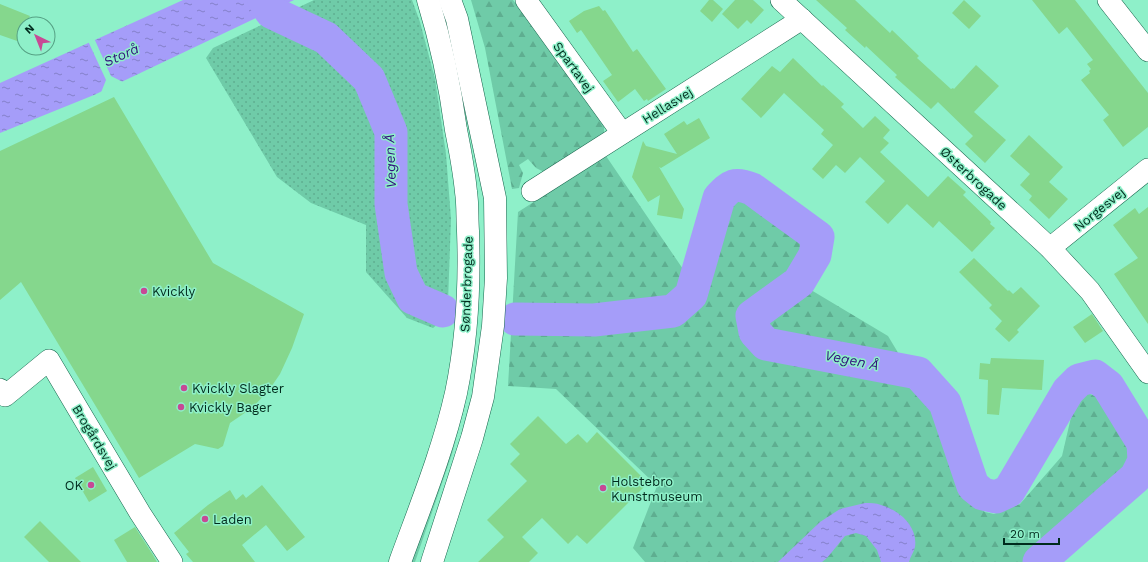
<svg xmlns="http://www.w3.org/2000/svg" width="1148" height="562" viewBox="0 0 1148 562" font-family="'Work Sans',sans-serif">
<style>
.grass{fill:#6fcba8}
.forest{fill:url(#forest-firs)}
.park{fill:url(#park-dots)}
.water{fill:url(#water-ripples)}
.pier{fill:#8ef0c9}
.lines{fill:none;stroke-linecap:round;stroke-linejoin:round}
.river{stroke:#a59df9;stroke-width:33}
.building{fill:#85d78d}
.minor-casing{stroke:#16664d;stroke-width:22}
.tertiary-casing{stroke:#16664d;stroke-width:23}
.minor{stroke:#fff;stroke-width:21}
.tertiary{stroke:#fff;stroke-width:22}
.poi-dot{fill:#c74995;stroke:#8ef0c9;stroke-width:1.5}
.labels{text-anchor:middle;stroke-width:3;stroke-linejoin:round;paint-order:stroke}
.street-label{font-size:13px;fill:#002b1d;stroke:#8ef0c9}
.poi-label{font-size:13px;fill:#002b1d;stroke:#8ef0c9;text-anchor:start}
.water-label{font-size:14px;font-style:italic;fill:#32117c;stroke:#8ef0c9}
</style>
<defs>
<pattern id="forest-firs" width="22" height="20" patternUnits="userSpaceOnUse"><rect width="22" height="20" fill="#6fcba8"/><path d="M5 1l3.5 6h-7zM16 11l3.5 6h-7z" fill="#5eae90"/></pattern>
<pattern id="park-dots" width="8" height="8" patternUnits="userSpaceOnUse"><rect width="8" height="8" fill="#6fcba8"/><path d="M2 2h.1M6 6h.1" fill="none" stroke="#5eae90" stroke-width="1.8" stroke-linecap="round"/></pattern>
<pattern id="water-ripples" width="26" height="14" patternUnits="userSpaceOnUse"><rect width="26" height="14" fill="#a59df9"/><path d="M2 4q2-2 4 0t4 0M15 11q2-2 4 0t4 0" fill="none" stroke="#8480c9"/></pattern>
</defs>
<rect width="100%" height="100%" fill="#8ef0c9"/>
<!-- grass -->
<polygon class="grass" points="463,405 465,405 452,454 415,562 410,562"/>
<!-- forest -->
<g class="forest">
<polygon points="471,0 513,0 604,125 604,134 544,172 536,168 528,159 519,165 523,173 519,188 512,189 485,48"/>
<polygon points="606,156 685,272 725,207 743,197 802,237 806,287 888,336 932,409 969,500 985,512 994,514 1020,504 1062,456 1075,400 1087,393 1099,397 1132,444 1127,471 1028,562 645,562 633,548 657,486 556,389 508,386 518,212"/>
</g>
<!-- park -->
<polygon class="park" points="314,0 412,0 420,22 435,79 446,154 451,219 448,302 444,319 433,328 407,318 366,272 366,225 311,203 277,177 206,58 213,48"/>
<!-- water -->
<g class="water">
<polygon points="183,0 294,0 94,95 0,133 0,83"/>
<path d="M865,503C870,503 876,503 881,505C899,510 918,526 915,547C914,552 910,557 909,562H881L877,550L866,536L856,533L845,536L827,558L822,562H778L820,522L840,509Z"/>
</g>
<!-- pier -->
<polygon class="pier" points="94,38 111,76 125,83 100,95 106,80 88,41"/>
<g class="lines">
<!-- river -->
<g class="river">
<polyline points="264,0 271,12 326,38 369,79 391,132 391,204 401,273 413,298 443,311"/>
<path d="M515,319L594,320L673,311L691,295L719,198C731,185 735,182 752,189L818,237L815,255L799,282L752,316L755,332L766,344L918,373L945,403L973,486L983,494L996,497L1009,491L1068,391L1079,380L1095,376L1108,386L1143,443L1144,461L1136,477L1039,562"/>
</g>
</g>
<!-- building -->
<g class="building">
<polygon points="709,0 713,0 723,9 712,22 700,11"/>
<polygon points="735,0 753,0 764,10 751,24 747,20 738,29 722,14"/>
<polygon points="816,0 855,0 890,33 892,30 919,56 917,58 951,89 953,88 954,89 976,65 999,86 974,112 1006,140 985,163 965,144 973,136 938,102 931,109 895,77 897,75 866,46 865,48 845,30 847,28"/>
<polygon points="964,0 981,16 969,29 952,13"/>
<polygon points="1032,0 1075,0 1148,93 1148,127 1123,147 1103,120 1109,115 1081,80 1090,73 1089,71 1091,69 1087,64 1093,60 1067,27 1059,34"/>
<polygon points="0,4 30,16 26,24 24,24 24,30 20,42 0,35"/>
<polygon points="599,6 603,11 605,10 633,52 637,49 666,89 648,101 647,99 644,101 635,89 618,102 603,81 612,75 581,30 577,33 569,21 584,11"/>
<polygon points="793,58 822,86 823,85 844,104 841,107 863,128 875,116 890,130 883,138 889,143 880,152 928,197 948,176 966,192 963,195 991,222 990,224 995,228 972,252 939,221 933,228 907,204 888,224 865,202 885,181 860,157 845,173 836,165 823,179 812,169 833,145 821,134 824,130 784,93 761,118 741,99 772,66 780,72"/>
<polygon points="114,97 213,263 304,314 292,348 280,374 269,390 252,408 230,423 223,446 218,449 195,444 139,478 21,282 0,300 0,151"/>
<polygon points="699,118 710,138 661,168 659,167 684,209 682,219 657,215 660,195 648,202 632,177 643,141 646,146 677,154 664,134 684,121 687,125"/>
<polygon points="1029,135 1063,167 1049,182 1068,199 1049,219 1029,200 1032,196 1020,185 1030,174 1010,156"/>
<polygon points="1148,207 1148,324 1114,274 1138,258 1113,225 1135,208 1139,214"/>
<polygon points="974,258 1008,291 1009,290 1013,294 1021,287 1040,306 1017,330 1019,332 1009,342 995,329 1002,321 989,308 992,305 959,272"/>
<polygon points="1092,314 1103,331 1085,343 1073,327"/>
<polygon points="991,358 1044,360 1042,390 1002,388 999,415 987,414 988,380 979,379 980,363 990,364"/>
<polygon points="538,416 566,444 578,434 587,443 597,432 648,483 587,544 577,535 568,544 542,518 522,537 538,553 529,562 478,562 504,537 487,520 527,481 510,464 520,454 510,444"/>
<polygon points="93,467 107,491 89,502 75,478"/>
<polygon points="262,485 305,537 287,551 266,525 242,545 255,562 193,562 186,554 189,552 174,533 208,505 230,490 236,500 243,494 246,498"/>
<polygon points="40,521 81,562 49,562 24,537"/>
<polygon points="135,527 153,555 157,562 127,562 114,540"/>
</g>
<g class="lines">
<defs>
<g id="minor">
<polyline points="526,0 622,133"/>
<polyline points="781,0 1050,248 1090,291 1148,373"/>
<polyline points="1108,0 1148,51"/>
<polyline points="532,191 802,19"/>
<polyline points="1050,248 1148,169"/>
<polyline points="0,389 5,396 49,360 78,409 140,513 172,562"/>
</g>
<g id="tertiary">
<path d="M400,562C420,507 443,451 456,393C467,340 470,286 468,231C467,218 468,205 466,192C464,171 460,150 456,130C450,86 441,42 428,0"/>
<polyline points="432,562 472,438 483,397 493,326 496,278 495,198 457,19 450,0"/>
</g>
</defs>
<!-- minor casing -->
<use href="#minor" class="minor-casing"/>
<!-- tertiary casing -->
<use href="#tertiary" class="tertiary-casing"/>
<!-- minor -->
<use href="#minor" class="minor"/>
<!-- tertiary -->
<use href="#tertiary" class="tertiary"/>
</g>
<!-- markers -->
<g class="poi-dot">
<circle cx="144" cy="291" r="4"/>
<circle cx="184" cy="388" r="4"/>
<circle cx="181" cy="407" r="4"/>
<circle cx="91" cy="485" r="4"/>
<circle cx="603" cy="488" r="4"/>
<circle cx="205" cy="519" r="4"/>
</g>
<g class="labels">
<!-- street labels -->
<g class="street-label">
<text transform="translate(574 67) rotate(54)" y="5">Spartavej</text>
<text transform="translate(667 105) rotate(-32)" y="5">Hellasvej</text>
<text transform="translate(974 178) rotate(43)" y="5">Østerbrogade</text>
<text transform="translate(1099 209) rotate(-39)" y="5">Norgesvej</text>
<text transform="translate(466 284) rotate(-88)" y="5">Sønderbrogade</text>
<text transform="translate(95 437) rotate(59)" y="5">Brogårdsvej</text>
</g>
<!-- poi labels -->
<g class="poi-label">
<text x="152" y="296">Kvickly</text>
<text x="192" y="393">Kvickly Slagter</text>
<text x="189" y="412">Kvickly Bager</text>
<text x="611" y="486">Holstebro<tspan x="611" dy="15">Kunstmuseum</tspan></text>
<text x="83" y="490" text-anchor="end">OK</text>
<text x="213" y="524">Laden</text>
</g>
<!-- water labels -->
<g class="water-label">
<text transform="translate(121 55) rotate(-24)" y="5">Storå</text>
<text transform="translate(390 161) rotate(-92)" y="5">Vegen Å</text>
<text transform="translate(852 360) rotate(11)" y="5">Vegen Å</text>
</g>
</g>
<!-- north arrow -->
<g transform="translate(36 36) rotate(317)"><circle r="19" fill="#8ef0c9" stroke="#55a184"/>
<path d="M0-3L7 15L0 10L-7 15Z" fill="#c74995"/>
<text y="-6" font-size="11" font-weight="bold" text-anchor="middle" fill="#002b1d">N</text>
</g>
<!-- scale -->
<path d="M1004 538v6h55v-6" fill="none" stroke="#002b1d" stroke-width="2"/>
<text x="1010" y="538" font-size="12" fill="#002b1d" stroke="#8ef0c9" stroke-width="3" paint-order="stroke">20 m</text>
</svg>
